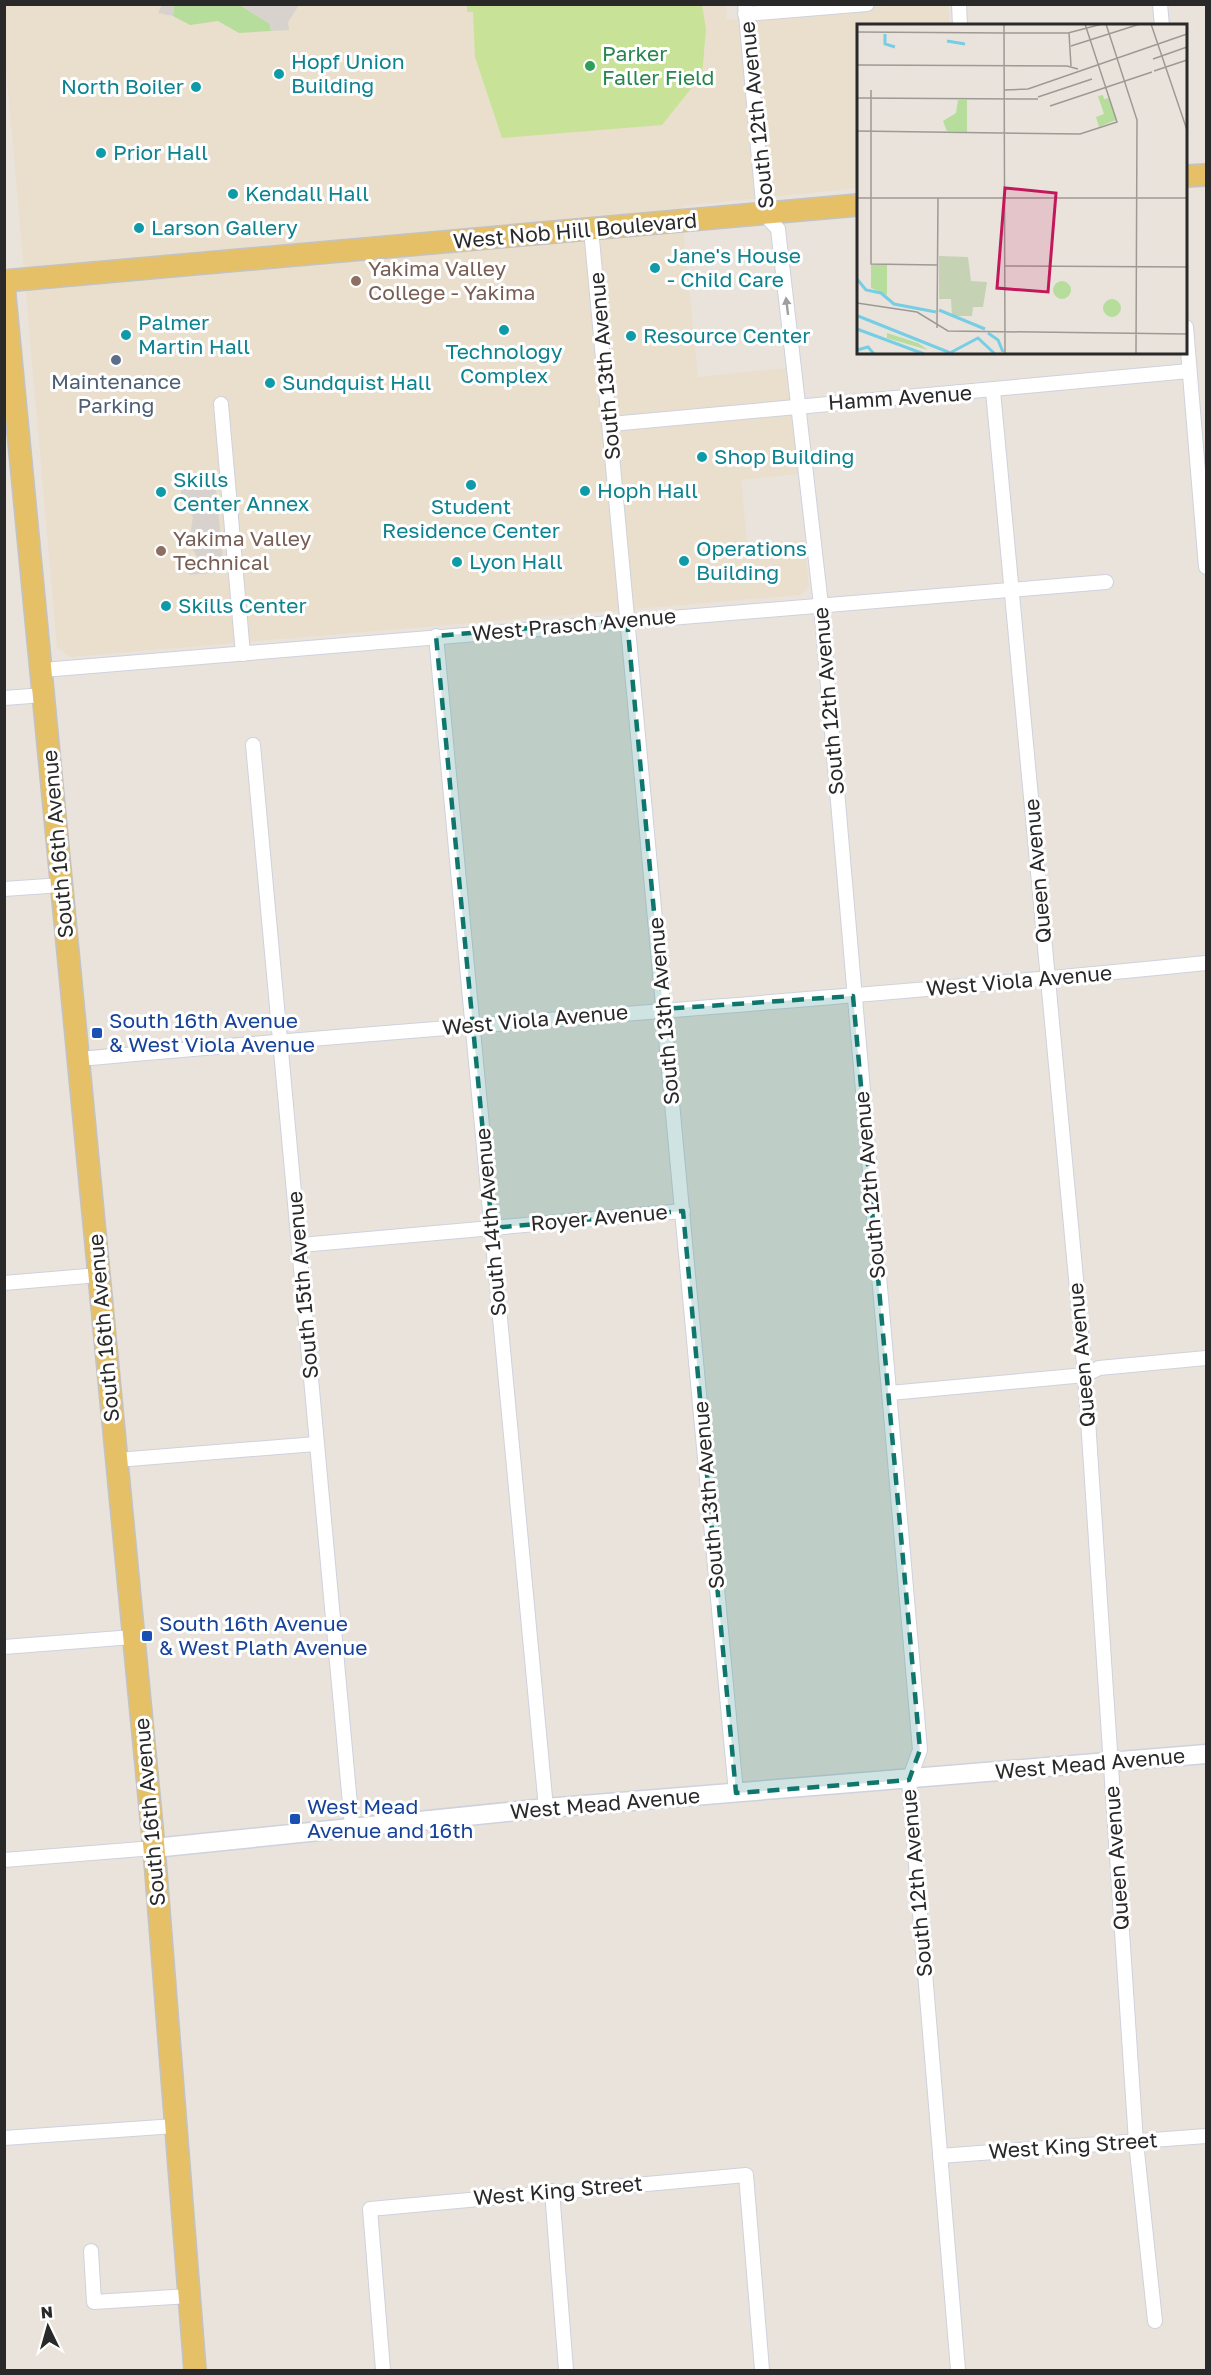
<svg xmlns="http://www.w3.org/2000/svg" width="1211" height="2375" viewBox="0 0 1211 2375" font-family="'Golos Text',sans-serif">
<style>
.education{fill:#eadfcc}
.green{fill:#b6dd9c}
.pitch{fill:#c8e398}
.plaza{fill:#d7d2ce}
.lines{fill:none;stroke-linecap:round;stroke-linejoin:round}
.street-casing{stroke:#ced2dd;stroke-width:16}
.secondary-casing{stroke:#ced2dd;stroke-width:21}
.primary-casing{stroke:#c3c3c3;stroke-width:24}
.street{stroke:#fff;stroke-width:14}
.secondary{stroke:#fff;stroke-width:18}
.primary{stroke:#e5c066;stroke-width:21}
.oneway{fill:#9f9f9f}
.marked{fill:#0f766e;fill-opacity:0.2;stroke:#0f766e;stroke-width:4.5;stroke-dasharray:12 8;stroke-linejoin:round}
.leisure-dot{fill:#2e9e5b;stroke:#fff;stroke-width:2}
.culture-dot{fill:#0f9aa8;stroke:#fff;stroke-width:2}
.education-dot{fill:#8d6e63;stroke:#fff;stroke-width:2}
.service-dot{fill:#5c6f8a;stroke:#fff;stroke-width:2}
.transit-dot{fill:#1a4fb4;stroke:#fff;stroke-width:2}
.labels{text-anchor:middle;stroke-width:6;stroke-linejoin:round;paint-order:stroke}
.leisure-label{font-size:21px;fill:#27864d;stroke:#fff;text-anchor:start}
.culture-label{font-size:21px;fill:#0d838f;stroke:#fff;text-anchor:start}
.street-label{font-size:21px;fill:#292929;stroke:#fff}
.education-label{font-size:21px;fill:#785e54;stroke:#fff;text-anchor:start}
.service-label{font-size:21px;fill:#4e5e75;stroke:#fff}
.transit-label{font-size:21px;fill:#164399;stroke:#fff;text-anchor:start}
.inset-river{fill:none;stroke:#76cee4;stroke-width:3}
.inset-road{fill:none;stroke:#9d9994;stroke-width:1.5}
.view{fill:#c2185b;fill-opacity:0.15;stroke:#c2185b;stroke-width:3}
.inset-edge{fill:none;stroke:#292929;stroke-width:3}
</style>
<rect width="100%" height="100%" fill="#eae3dc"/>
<!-- education -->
<polygon class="education" points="726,4 727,20 898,5 948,5 950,25 858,26 858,188 681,206 698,377 787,368 798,474 741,480 747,543 804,540 809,586 800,595 70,657 57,647 5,55 4,5"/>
<!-- green -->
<polygon class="green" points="174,5 240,5 270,24 271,31 239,33 218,21 190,25 173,16"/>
<!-- pitch -->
<polygon class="pitch" points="467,5 702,5 706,29 702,75 662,125 502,138 475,57 473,12 467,12"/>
<!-- plaza -->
<g class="plaza">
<polygon points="162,4 174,5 173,16 158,13"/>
<polygon points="299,5 288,22 289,30 271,31 270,24 240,5"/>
<polygon points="215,477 224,572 189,575 188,566 193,564 197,557 189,543 193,517 182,504 180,480"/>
</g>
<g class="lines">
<defs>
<g id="street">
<polyline points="745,4 764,214 778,229 821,605 920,1750 909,1780 958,2370"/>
<polyline points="959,4 960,26"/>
<polyline points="1160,4 1162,26"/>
<polyline points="745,14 867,4"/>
<polyline points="591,229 736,1793"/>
<polyline points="1186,327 1206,567"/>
<polyline points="993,391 1085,1375 1136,2142 1155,2321"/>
<polyline points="221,404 243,654"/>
<polyline points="611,424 1189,371"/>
<polyline points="436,636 546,1808"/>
<polyline points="43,670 1106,582"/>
<polyline points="4,698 44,695"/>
<polyline points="253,745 352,1826"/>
<polyline points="4,889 62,885"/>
<path d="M78,1059C454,1025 831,1001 1206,963"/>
<polyline points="301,1245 683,1211"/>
<polyline points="4,1283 99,1275"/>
<polyline points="890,1393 1085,1375 1099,1368 1206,1358"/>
<polyline points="117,1460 316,1444"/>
<polyline points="4,1647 133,1637"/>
<polyline points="4,1860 154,1848"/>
<polyline points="4,2138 175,2126"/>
<polyline points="940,2156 1206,2136"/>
<polyline points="552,2191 566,2370"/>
<polyline points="91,2251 94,2302 189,2296"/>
<polyline points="383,2370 370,2209 746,2175 762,2370"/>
</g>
<polyline id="secondary" points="154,1848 546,1808 1206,1754"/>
<g id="primary">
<polyline points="1186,176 1206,175"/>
<polyline points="4,281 858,205"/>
<polyline points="4,286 154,1848 195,2370"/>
</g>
</defs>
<!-- street casing -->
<use href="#street" class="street-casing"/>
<!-- secondary casing -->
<use href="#secondary" class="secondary-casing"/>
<!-- primary casing -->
<use href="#primary" class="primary-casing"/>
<!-- street -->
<use href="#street" class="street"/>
<!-- secondary -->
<use href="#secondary" class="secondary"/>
<!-- primary -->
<use href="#primary" class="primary"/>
</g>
<!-- one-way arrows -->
<defs><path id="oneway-solid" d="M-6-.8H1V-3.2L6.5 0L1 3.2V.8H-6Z" transform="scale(1.5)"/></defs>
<use class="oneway" href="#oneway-solid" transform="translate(787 306) rotate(-97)"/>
<!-- marked area -->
<path class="marked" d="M627,620L663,1009L853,996L920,1750L909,1780L736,1793L683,1211L492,1228L436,636Z"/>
<!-- markers -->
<circle class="leisure-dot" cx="590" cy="66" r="6"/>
<g class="culture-dot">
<circle cx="279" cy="74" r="6"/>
<circle cx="196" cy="87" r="6"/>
<circle cx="101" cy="153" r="6"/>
<circle cx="233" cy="194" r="6"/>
<circle cx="139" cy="228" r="6"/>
<circle cx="655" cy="268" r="6"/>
<circle cx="504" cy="330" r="6"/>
<circle cx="126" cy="335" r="6"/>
<circle cx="631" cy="336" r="6"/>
<circle cx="270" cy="383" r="6"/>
<circle cx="702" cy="457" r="6"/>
<circle cx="471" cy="485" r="6"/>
<circle cx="585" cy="491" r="6"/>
<circle cx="161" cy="492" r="6"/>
<circle cx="684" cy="561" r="6"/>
<circle cx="457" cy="562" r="6"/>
<circle cx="166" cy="606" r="6"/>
</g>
<g class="education-dot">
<circle cx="356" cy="281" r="6"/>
<circle cx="161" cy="551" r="6"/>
</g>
<circle class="service-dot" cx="116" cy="360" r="6"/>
<g class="transit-dot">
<rect x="91" y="1027" width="12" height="12" rx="3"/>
<rect x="141" y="1630" width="12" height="12" rx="3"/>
<rect x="289" y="1813" width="12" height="12" rx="3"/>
</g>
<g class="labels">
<!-- leisure labels -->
<g class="leisure-label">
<text x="602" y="61">Parker<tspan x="602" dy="24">Faller Field</tspan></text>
</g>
<!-- culture labels -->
<g class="culture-label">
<text x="291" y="69">Hopf Union<tspan x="291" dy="24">Building</tspan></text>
<text x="184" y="94" text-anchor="end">North Boiler</text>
<text x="113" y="160">Prior Hall</text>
<text x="245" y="201">Kendall Hall</text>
<text x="151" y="235">Larson Gallery</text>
<text x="667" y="263">Jane's House<tspan x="667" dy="24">- Child Care</tspan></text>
<text x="138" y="330">Palmer<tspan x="138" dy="24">Martin Hall</tspan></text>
<text x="643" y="343">Resource Center</text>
<text x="504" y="359" text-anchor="middle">Technology<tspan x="504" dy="24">Complex</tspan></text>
<text x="282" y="390">Sundquist Hall</text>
<text x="714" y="464">Shop Building</text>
<text x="173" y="487">Skills<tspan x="173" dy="24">Center Annex</tspan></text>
<text x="597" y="498">Hoph Hall</text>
<text x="471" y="514" text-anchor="middle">Student<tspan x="471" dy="24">Residence Center</tspan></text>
<text x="696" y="556">Operations<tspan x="696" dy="24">Building</tspan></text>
<text x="469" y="569">Lyon Hall</text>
<text x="178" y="613">Skills Center</text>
</g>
<!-- street labels -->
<g class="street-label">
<text transform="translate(757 115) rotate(-96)" y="7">South 12th Avenue</text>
<text transform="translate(575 231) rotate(-5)" y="7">West Nob Hill Boulevard</text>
<text transform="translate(605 366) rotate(-95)" y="7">South 13th Avenue</text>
<text transform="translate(900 398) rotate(-4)" y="7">Hamm Avenue</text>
<text transform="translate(574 625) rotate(-5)" y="7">West Prasch Avenue</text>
<text transform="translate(829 701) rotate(-95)" y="7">South 12th Avenue</text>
<text transform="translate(58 844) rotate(-95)" y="7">South 16th Avenue</text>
<text transform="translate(1038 871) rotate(-95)" y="7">Queen Avenue</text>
<text transform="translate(1019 981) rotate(-5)" y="7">West Viola Avenue</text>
<text transform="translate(664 1011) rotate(-95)" y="7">South 13th Avenue</text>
<text transform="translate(535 1020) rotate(-5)" y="7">West Viola Avenue</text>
<text transform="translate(870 1185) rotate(-95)" y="7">South 12th Avenue</text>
<text transform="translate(599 1218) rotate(-5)" y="7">Royer Avenue</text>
<text transform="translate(491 1222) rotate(-95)" y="7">South 14th Avenue</text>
<text transform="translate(303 1285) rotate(-95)" y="7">South 15th Avenue</text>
<text transform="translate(104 1328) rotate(-95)" y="7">South 16th Avenue</text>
<text transform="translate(1082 1355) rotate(-95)" y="7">Queen Avenue</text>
<text transform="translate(709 1495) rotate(-95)" y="7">South 13th Avenue</text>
<text transform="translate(1090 1764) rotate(-5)" y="7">West Mead Avenue</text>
<text transform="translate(605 1804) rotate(-5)" y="7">West Mead Avenue</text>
<text transform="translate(150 1812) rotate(-95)" y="7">South 16th Avenue</text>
<text transform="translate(1117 1858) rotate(-94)" y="7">Queen Avenue</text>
<text transform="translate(917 1883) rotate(-95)" y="7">South 12th Avenue</text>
<text transform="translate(1073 2146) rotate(-4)" y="7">West King Street</text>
<text transform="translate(558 2191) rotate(-5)" y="7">West King Street</text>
</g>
<!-- education labels -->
<g class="education-label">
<text x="368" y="276">Yakima Valley<tspan x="368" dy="24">College - Yakima</tspan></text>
<text x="173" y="546">Yakima Valley<tspan x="173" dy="24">Technical</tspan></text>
</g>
<!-- service labels -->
<g class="service-label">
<text x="116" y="389">Maintenance<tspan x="116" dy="24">Parking</tspan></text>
</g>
<!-- transit labels -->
<g class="transit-label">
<text x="109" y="1028">South 16th Avenue<tspan x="109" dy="24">&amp; West Viola Avenue</tspan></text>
<text x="159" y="1631">South 16th Avenue<tspan x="159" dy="24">&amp; West Plath Avenue</tspan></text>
<text x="307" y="1814">West Mead<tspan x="307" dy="24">Avenue and 16th</tspan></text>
</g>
</g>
<!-- overview -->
<g transform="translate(857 24)">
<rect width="330" height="330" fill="#eae3dc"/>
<path d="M246,71L247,75L252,74L259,96L242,103L239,93L247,90L241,72ZM101,76H110V108L90,107L86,97L99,89ZM14,241H30V271L14,264ZM196 266a9 9 0 1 1 18 0a9 9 0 1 1-18 0ZM246 284a9 9 0 1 1 18 0a9 9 0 1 1-18 0ZM30,309L61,319L71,326L30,314Z" fill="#b6dd9c"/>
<path d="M82,232L111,233L114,257L130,258L126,283H116L115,292H95L94,275H82Z" fill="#c5d2b4"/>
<path class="inset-river" d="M28,10V20L38,23M90,17L108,20M0,255L9,266L24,269L37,280L79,288M82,286L128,305M1,292L96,330M0,305L67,330M131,309L141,316L146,328M0,326L11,323L17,330M91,330L121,314L138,330"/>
<path class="inset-road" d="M147,0L148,330M249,0L280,96L279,330M294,0L330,106M0,8L147,9M147,9H211M211,9L245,0M212,9L214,42M214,22L283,0M296,35L330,23M0,41L210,42L221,45M297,47L330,36M14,66V240L80,241M147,66L171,65L330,10M181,73L235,55M0,74L181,75M193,82L295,48M0,107L223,110L260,98L228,0M0,174H330M148,242L330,243M0,279L60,288L91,307L330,310M80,304L81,174"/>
<path class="view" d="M148,164L199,169L191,268L140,264Z"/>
<rect width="330" height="330" class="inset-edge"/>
</g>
<!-- border -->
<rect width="1211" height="2375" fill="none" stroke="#292929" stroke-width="12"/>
<!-- north arrow -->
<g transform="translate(48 2327) rotate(355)" stroke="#ffffff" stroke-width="4.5" paint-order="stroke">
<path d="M0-4.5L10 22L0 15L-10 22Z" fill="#292929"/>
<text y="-9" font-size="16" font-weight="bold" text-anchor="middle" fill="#292929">N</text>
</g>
</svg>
